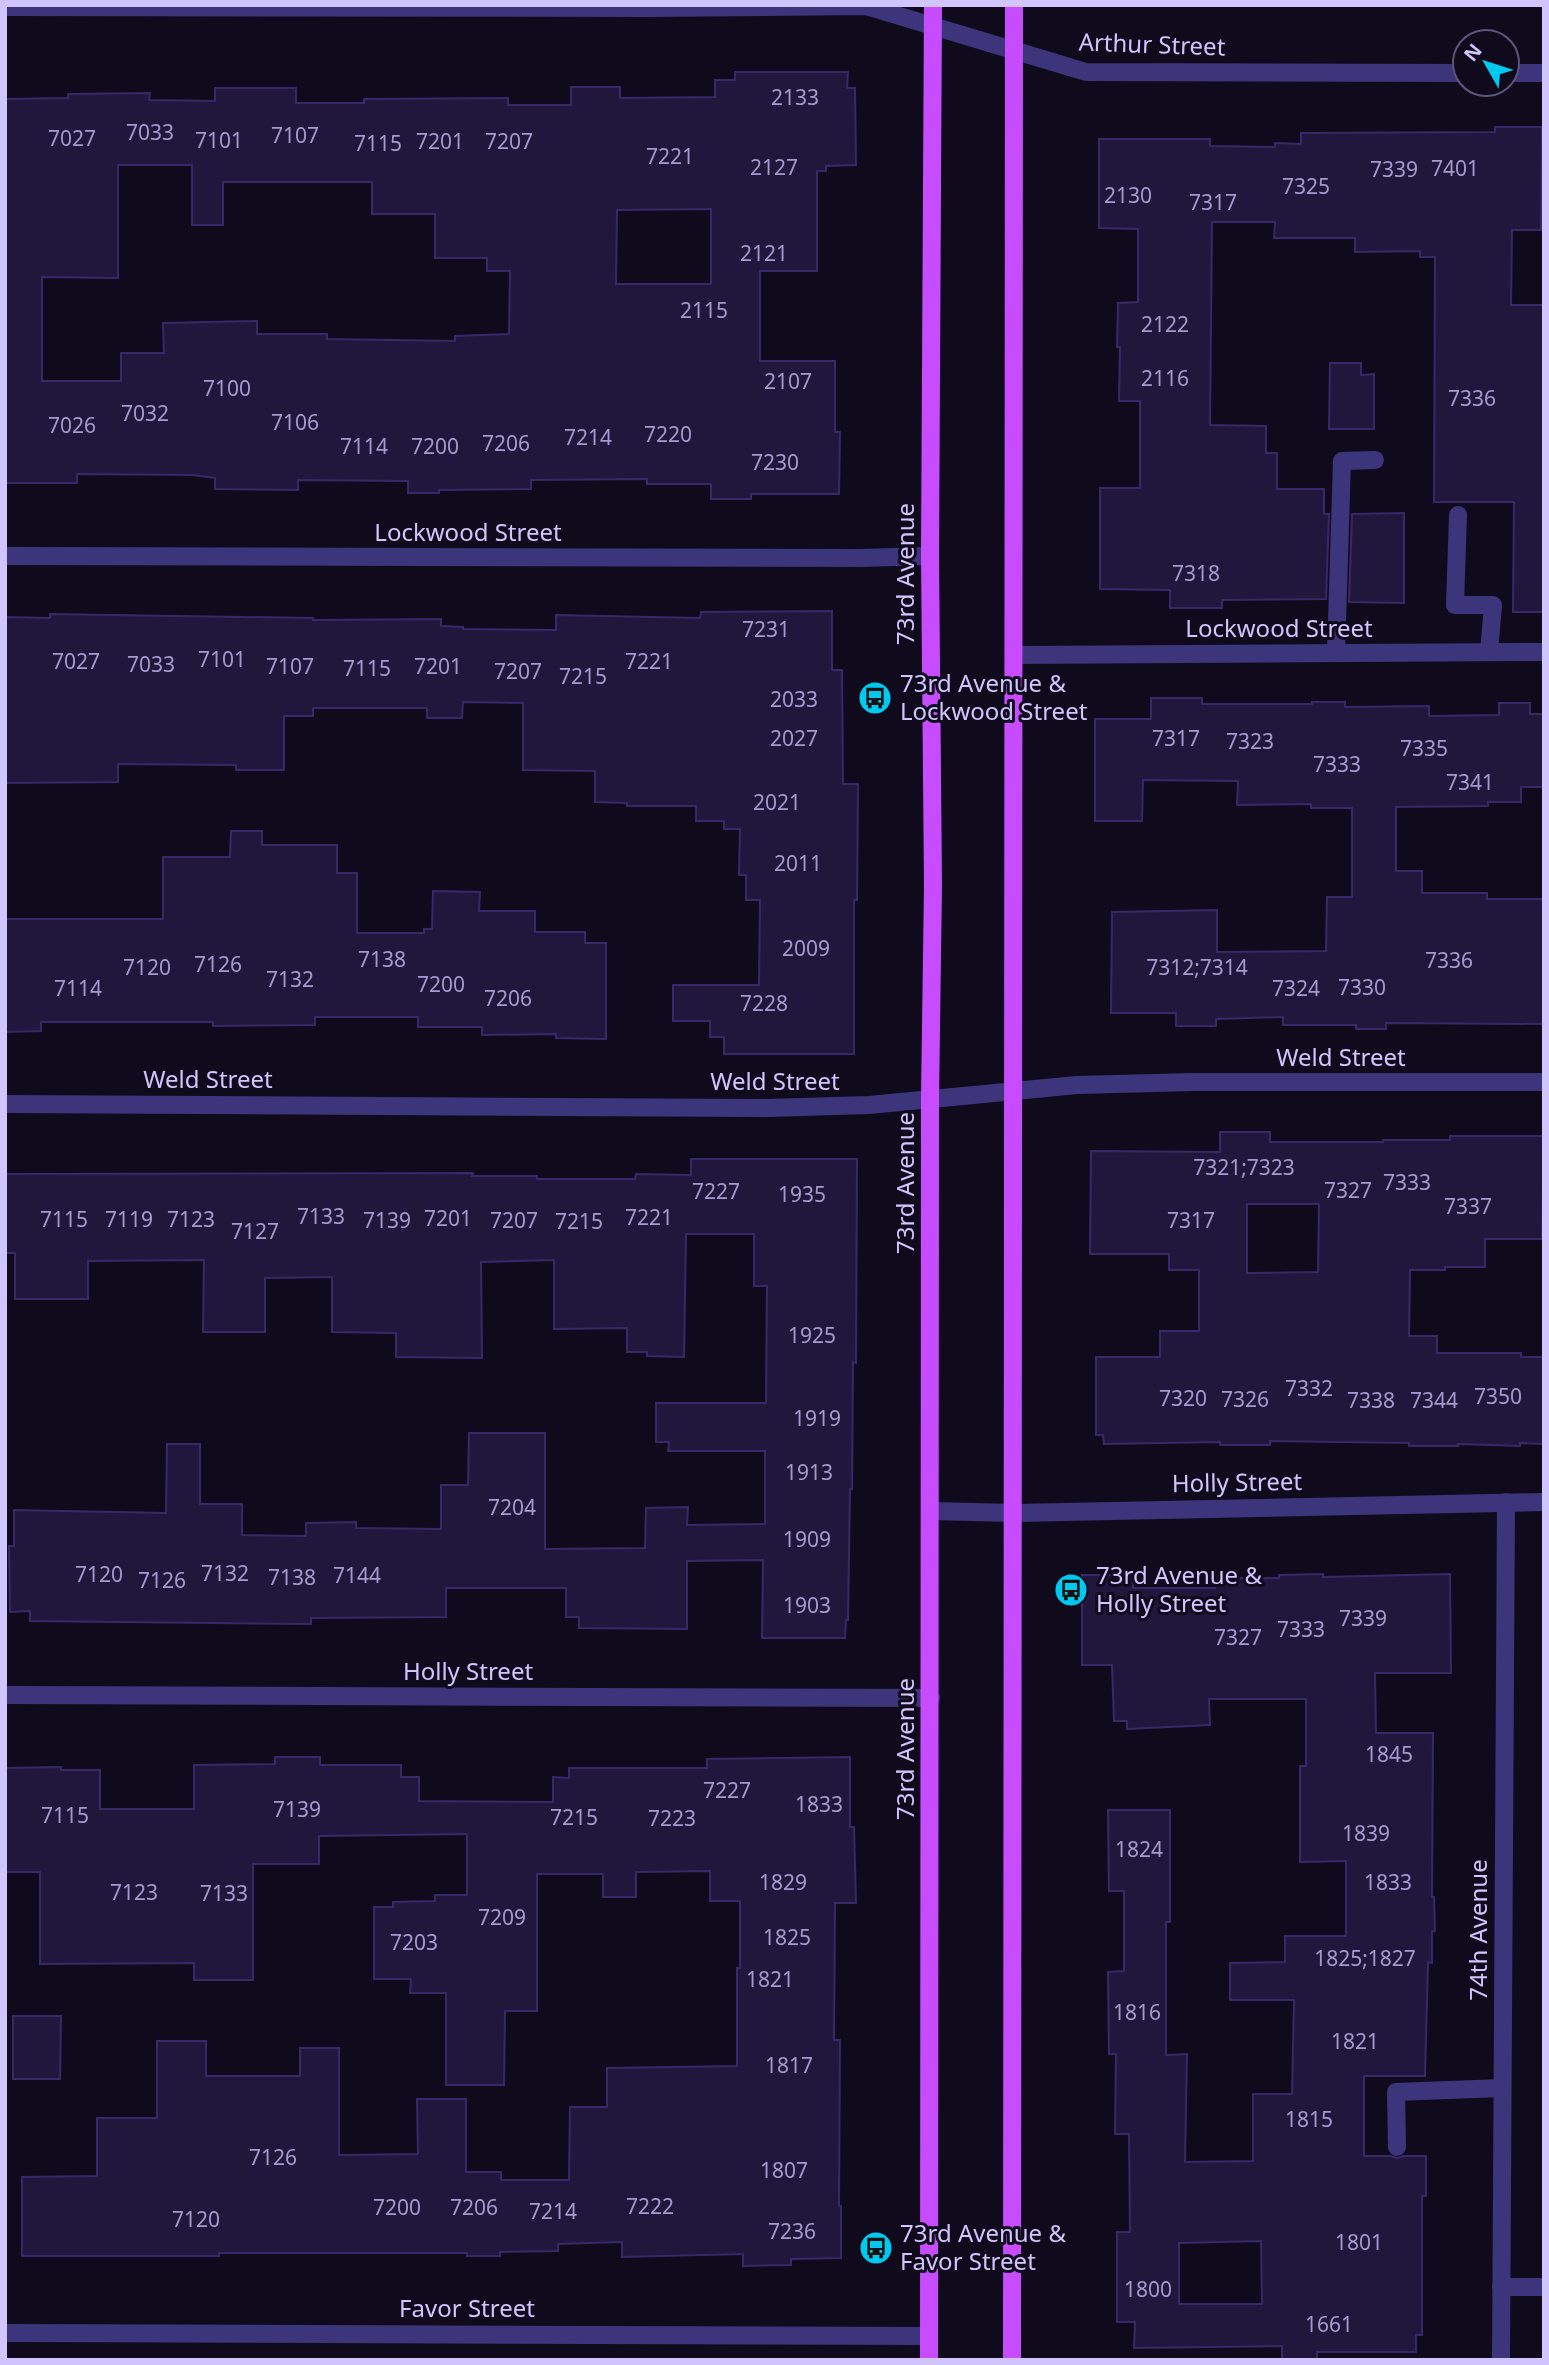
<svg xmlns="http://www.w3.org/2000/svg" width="1549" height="2365" viewBox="0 0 1549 2365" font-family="'Noto Sans',sans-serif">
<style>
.building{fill:#21173d;stroke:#392869;stroke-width:2;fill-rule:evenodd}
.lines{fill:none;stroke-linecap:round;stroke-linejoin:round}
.minor{stroke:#3c357c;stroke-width:18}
.major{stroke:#c84cff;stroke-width:18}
.labels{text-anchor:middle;stroke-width:6;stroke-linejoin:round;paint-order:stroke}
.number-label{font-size:21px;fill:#a49ace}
.street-label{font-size:24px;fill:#d0c5ff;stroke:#0f0b1c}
.poi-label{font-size:24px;fill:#d0c5ff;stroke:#0f0b1c;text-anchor:start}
</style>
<rect width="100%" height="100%" fill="#0f0b1c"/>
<!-- building -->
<g class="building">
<path d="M735,72H848L847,88H855L856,165L826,166V171H817V271H760V361H835V432H840L839,494H751V499H711V484H647V479L531,480V489L439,490V493H408V481L298,480V490L215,489V478L192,475L77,474V483H5V99L68,98V94L150,93L149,100L215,101V88H296V103H364V99L508,98V105H571V87H620V98L715,97V80H735ZM118,165H192V225H223V182H372V214H435V258H487V271H510L509,334L455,336V341L327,339V334H257V321L163,323L164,353H121V381H42V277L118,278ZM711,209V284H616L617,210Z"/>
<polygon points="1495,127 1542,127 1541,230 1512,230 1511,305 1544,305 1544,612 1513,612 1514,502 1434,502 1435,257 1420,257 1420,251 1355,252 1355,238 1274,238 1275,222 1212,222 1210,425 1266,426 1266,453 1277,453 1277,489 1324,489 1324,514 1329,514 1326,599 1222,600 1222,608 1170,608 1170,590 1100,589 1100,488 1140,488 1140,401 1119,401 1120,347 1117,347 1118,303 1138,302 1138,229 1099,228 1099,139 1210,139 1210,146 1275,147 1275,143 1301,144 1301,133 1495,132"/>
<polygon points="1330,363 1361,363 1361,375 1374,374 1374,429 1329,429"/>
<polygon points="1404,513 1404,603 1349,602 1352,514"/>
<polygon points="832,611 832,670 842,670 843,784 858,784 857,900 854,900 854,1054 724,1054 724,1037 710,1037 710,1021 673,1021 673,985 759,985 760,900 746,900 746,875 739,875 740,829 724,829 724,821 696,821 696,806 627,806 627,803 595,802 595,771 523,770 523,703 463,702 462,718 427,718 427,708 313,708 313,716 284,716 284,770 236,770 236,765 118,764 118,782 5,783 5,617 50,618 50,614 313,618 313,620 441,619 441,626 463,627 463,629 556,630 556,615 700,618 701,612"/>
<polygon points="1151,698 1202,698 1202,704 1312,704 1312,702 1345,702 1345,707 1429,706 1429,716 1499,715 1499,703 1530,703 1530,714 1543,714 1543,787 1521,787 1521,802 1488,802 1488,806 1396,807 1396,871 1422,871 1422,893 1487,893 1487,899 1544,899 1544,1024 1386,1023 1386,1029 1356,1029 1356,1025 1283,1025 1283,1017 1216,1019 1216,1026 1176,1026 1176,1013 1111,1013 1112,912 1217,910 1217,952 1326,951 1327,897 1352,897 1352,808 1311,808 1311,804 1237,805 1238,781 1143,780 1142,821 1095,821 1095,719 1151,719"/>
<polygon points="231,831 262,831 262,845 337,845 337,873 357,873 357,933 424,933 424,929 432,929 433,891 480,892 479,911 535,911 535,932 585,932 585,943 606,943 606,1039 556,1038 556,1034 482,1035 482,1027 418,1027 418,1017 315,1017 315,1025 213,1026 213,1022 41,1022 41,1031 5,1032 5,919 163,919 163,857 230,857"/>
<path d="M1220,1132H1270V1142H1383V1140H1450V1136H1544L1542,1239H1485V1267H1445V1270H1410L1409,1336H1437V1353H1521V1357H1544V1444L1520,1443V1446L1458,1444V1446H1409V1443L1270,1441V1445H1220V1442L1104,1444L1103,1435H1096V1357H1160V1331H1199V1270H1169V1254H1090L1091,1151L1220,1152ZM1247,1204H1319L1318,1272L1247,1273Z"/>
<polygon points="691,1159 857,1159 856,1363 853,1362 852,1489 850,1489 848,1620 846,1620 845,1638 762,1638 763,1560 687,1561 687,1629 579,1628 579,1617 566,1617 566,1588 446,1588 446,1617 311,1618 311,1624 30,1621 30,1611 10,1612 9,1546 14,1546 14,1510 166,1513 167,1444 200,1444 200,1504 242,1504 242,1535 306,1536 306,1523 356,1522 356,1528 441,1529 441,1485 468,1485 469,1433 545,1433 545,1549 645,1548 646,1508 688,1507 687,1525 765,1524 765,1451 668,1451 669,1442 656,1442 656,1403 766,1403 767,1286 754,1286 754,1234 686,1234 684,1357 647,1356 647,1352 627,1352 627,1328 554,1329 554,1260 481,1262 482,1358 396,1357 396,1333 332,1332 332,1277 265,1278 265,1332 203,1332 204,1260 88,1261 88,1299 15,1299 15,1253 5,1253 5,1174 473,1173 472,1176 537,1176 537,1179 635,1179 636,1174 691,1175"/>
<path d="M1323,1574V1577L1450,1574L1451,1673H1375L1376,1733H1433L1432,1897H1434L1435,1931H1432V1963L1428,1962L1425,2076H1364V2156H1390L1397,2158L1404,2156H1426V2196H1422V2335H1416V2352H1317V2360H1282V2346L1134,2348L1135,2322H1117V2232H1130L1129,2134H1115L1116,2054H1109L1108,1972L1124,1971V1891H1109L1108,1810H1170V1922H1166V2055L1187,2054L1185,2162L1253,2161V2094H1292L1294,2000H1230V1963L1285,1962V1936H1346V1861L1300,1862V1766H1306V1699H1209L1210,1725L1127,1729V1721H1114L1112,1665H1082V1575H1133V1588H1215V1578H1279V1575ZM1261,2241L1262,2304H1179V2243Z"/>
<polygon points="275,1757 320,1757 320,1765 401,1765 401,1777 419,1777 419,1801 553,1802 553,1777 569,1778 569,1768 707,1768 707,1759 850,1757 850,1827 854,1827 856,1903 835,1903 834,2040 840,2040 839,2206 841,2206 841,2258 791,2259 791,2265 743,2266 743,2254 622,2257 622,2242 558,2244 558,2251 500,2252 500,2256 467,2256 467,2253 219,2253 219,2256 22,2256 22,2177 97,2176 97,2118 157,2118 157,2041 206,2041 206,2076 300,2076 300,2048 339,2048 339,2155 418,2154 417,2099 466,2099 466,2172 501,2172 501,2180 569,2180 570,2107 607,2107 607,2068 737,2066 737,1968 740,1968 740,1901 710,1901 710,1871 636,1872 636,1897 603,1897 603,1874 537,1874 537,2011 505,2011 504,2085 446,2085 446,1993 410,1993 411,1979 374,1979 374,1907 393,1907 393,1902 435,1901 435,1895 467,1895 467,1834 319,1836 319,1864 253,1864 253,1980 194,1980 194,1963 40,1964 40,1872 5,1872 5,1768 61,1767 61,1770 100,1770 100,1809 194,1809 194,1765 275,1764"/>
<polygon points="13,2016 61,2016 60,2079 13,2079"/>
</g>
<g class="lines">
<!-- minor -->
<g class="minor">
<polyline points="5,7 650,8 866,6 1086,72 1465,73"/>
<polyline points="1507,73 1544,73"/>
<polyline points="1458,515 1455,605 1493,605 1489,652"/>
<polyline points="5,556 860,558 930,556"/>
<polyline points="1336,653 1342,461 1375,460"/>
<polyline points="1014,655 1544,652"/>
<polyline points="5,1104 767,1108 869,1105 1077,1085 1193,1082 1544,1082"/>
<polyline points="931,1511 1014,1513 1544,1502"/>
<polyline points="5,1695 931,1698"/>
<polyline points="1397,2147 1396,2092 1502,2088"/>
<polyline points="1501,2287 1544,2287"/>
<polyline points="5,2333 929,2336"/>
<polyline points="1501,2360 1506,1502"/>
</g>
<!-- major -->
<g class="major">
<polyline points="929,2360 930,1099 933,885 930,556 933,5"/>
<polyline points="1012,2360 1014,5"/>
</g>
</g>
<!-- icons -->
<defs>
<symbol id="bus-disc" viewBox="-11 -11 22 22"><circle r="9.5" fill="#00c9f0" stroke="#0f0b1c"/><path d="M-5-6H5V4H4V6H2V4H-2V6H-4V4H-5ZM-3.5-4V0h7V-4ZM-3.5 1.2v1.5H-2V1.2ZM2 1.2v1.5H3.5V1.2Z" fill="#111"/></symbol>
</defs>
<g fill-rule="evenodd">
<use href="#bus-disc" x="856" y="679" width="38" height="38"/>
<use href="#bus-disc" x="1052" y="1571" width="38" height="38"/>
<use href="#bus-disc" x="857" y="2229" width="38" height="38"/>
</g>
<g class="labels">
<!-- number labels -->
<g class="number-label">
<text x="795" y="105">2133</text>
<text x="150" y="140">7033</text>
<text x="295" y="143">7107</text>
<text x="72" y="146">7027</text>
<text x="219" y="148">7101</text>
<text x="440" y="149">7201</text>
<text x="509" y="149">7207</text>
<text x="378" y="151">7115</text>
<text x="670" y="164">7221</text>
<text x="774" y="175">2127</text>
<text x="1455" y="176">7401</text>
<text x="1394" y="177">7339</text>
<text x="1306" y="194">7325</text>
<text x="1128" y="203">2130</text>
<text x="1213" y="210">7317</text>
<text x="764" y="261">2121</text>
<text x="704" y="318">2115</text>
<text x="1165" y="332">2122</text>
<text x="1165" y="386">2116</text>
<text x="788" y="389">2107</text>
<text x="227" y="396">7100</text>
<text x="1472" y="406">7336</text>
<text x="145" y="421">7032</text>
<text x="295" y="430">7106</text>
<text x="72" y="433">7026</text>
<text x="668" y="442">7220</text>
<text x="588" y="445">7214</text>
<text x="506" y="451">7206</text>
<text x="364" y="454">7114</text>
<text x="435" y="454">7200</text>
<text x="775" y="470">7230</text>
<text x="1196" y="581">7318</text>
<text x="766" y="637">7231</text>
<text x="222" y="667">7101</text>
<text x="76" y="669">7027</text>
<text x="649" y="669">7221</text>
<text x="151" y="672">7033</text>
<text x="290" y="674">7107</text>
<text x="438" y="674">7201</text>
<text x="367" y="676">7115</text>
<text x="518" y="679">7207</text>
<text x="583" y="684">7215</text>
<text x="794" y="707">2033</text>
<text x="794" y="746">2027</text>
<text x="1176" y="746">7317</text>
<text x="1250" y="749">7323</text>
<text x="1424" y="756">7335</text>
<text x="1337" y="772">7333</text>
<text x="1470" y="790">7341</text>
<text x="777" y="810">2021</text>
<text x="798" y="871">2011</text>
<text x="806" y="956">2009</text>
<text x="382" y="967">7138</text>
<text x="1449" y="968">7336</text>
<text x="218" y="972">7126</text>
<text x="147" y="975">7120</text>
<text x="1197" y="975">7312;7314</text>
<text x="290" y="987">7132</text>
<text x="441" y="992">7200</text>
<text x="1362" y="995">7330</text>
<text x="78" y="996">7114</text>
<text x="1296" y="996">7324</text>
<text x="508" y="1006">7206</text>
<text x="764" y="1011">7228</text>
<text x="1244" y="1175">7321;7323</text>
<text x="1407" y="1190">7333</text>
<text x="1348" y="1198">7327</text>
<text x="716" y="1199">7227</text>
<text x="802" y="1202">1935</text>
<text x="1468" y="1214">7337</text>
<text x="321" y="1224">7133</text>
<text x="649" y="1225">7221</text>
<text x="448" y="1226">7201</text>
<text x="64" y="1227">7115</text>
<text x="129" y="1227">7119</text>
<text x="191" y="1227">7123</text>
<text x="387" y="1228">7139</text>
<text x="514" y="1228">7207</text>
<text x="1191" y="1228">7317</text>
<text x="579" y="1229">7215</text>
<text x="255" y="1239">7127</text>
<text x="812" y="1343">1925</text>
<text x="1309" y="1396">7332</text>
<text x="1498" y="1404">7350</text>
<text x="1183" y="1406">7320</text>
<text x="1245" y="1407">7326</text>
<text x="1371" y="1408">7338</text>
<text x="1434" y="1408">7344</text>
<text x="817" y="1426">1919</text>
<text x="809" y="1480">1913</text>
<text x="512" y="1515">7204</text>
<text x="807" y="1547">1909</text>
<text x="225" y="1581">7132</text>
<text x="99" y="1582">7120</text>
<text x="357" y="1583">7144</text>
<text x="292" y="1585">7138</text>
<text x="162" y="1588">7126</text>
<text x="807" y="1613">1903</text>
<text x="1363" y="1626">7339</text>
<text x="1301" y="1637">7333</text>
<text x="1238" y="1645">7327</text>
<text x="1389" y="1762">1845</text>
<text x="727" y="1798">7227</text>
<text x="819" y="1812">1833</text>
<text x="297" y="1817">7139</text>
<text x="65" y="1823">7115</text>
<text x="574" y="1825">7215</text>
<text x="672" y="1826">7223</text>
<text x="1366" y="1841">1839</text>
<text x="1139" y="1857">1824</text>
<text x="783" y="1890">1829</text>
<text x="1388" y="1890">1833</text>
<text x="134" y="1900">7123</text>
<text x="224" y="1901">7133</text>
<text x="502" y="1925">7209</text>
<text x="787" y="1945">1825</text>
<text x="414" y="1950">7203</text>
<text x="1365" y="1966">1825;1827</text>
<text x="770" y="1987">1821</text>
<text x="1137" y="2020">1816</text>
<text x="1355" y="2049">1821</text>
<text x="789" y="2073">1817</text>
<text x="1309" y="2127">1815</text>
<text x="273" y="2165">7126</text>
<text x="784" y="2178">1807</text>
<text x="650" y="2214">7222</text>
<text x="397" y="2215">7200</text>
<text x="474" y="2215">7206</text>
<text x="553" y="2219">7214</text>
<text x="196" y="2227">7120</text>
<text x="792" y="2239">7236</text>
<text x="1359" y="2250">1801</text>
<text x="1148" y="2297">1800</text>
<text x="1329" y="2332">1661</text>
</g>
<!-- street labels -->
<g class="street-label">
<text transform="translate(1152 45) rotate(2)" y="8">Arthur Street</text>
<text x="468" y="541">Lockwood Street</text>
<text transform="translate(906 574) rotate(-90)" y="8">73rd Avenue</text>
<text x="1279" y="637">Lockwood Street</text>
<text x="1341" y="1066">Weld Street</text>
<text x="208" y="1088">Weld Street</text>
<text x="775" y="1090">Weld Street</text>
<text transform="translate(906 1183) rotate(-90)" y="8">73rd Avenue</text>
<text transform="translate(1237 1483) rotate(-1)" y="8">Holly Street</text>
<text x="468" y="1680">Holly Street</text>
<text transform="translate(906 1749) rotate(-90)" y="8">73rd Avenue</text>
<text transform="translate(1479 1930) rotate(-90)" y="8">74th Avenue</text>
<text x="467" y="2317">Favor Street</text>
</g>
<!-- poi labels -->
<g class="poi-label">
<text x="900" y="692">73rd Avenue &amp;<tspan x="900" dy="28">Lockwood Street</tspan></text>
<text x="1096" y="1584">73rd Avenue &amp;<tspan x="1096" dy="28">Holly Street</tspan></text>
<text x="900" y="2242">73rd Avenue &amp;<tspan x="900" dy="28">Favor Street</tspan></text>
</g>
</g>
<!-- border -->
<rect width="1549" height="2365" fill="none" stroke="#d0c5ff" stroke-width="14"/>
<!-- north arrow -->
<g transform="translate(1486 63) rotate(309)"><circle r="33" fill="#0f0b1c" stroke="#5c5577" stroke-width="2"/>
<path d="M0-5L12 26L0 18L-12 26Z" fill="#00c9f0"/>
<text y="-10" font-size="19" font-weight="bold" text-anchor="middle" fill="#d0c5ff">N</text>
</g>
</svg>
